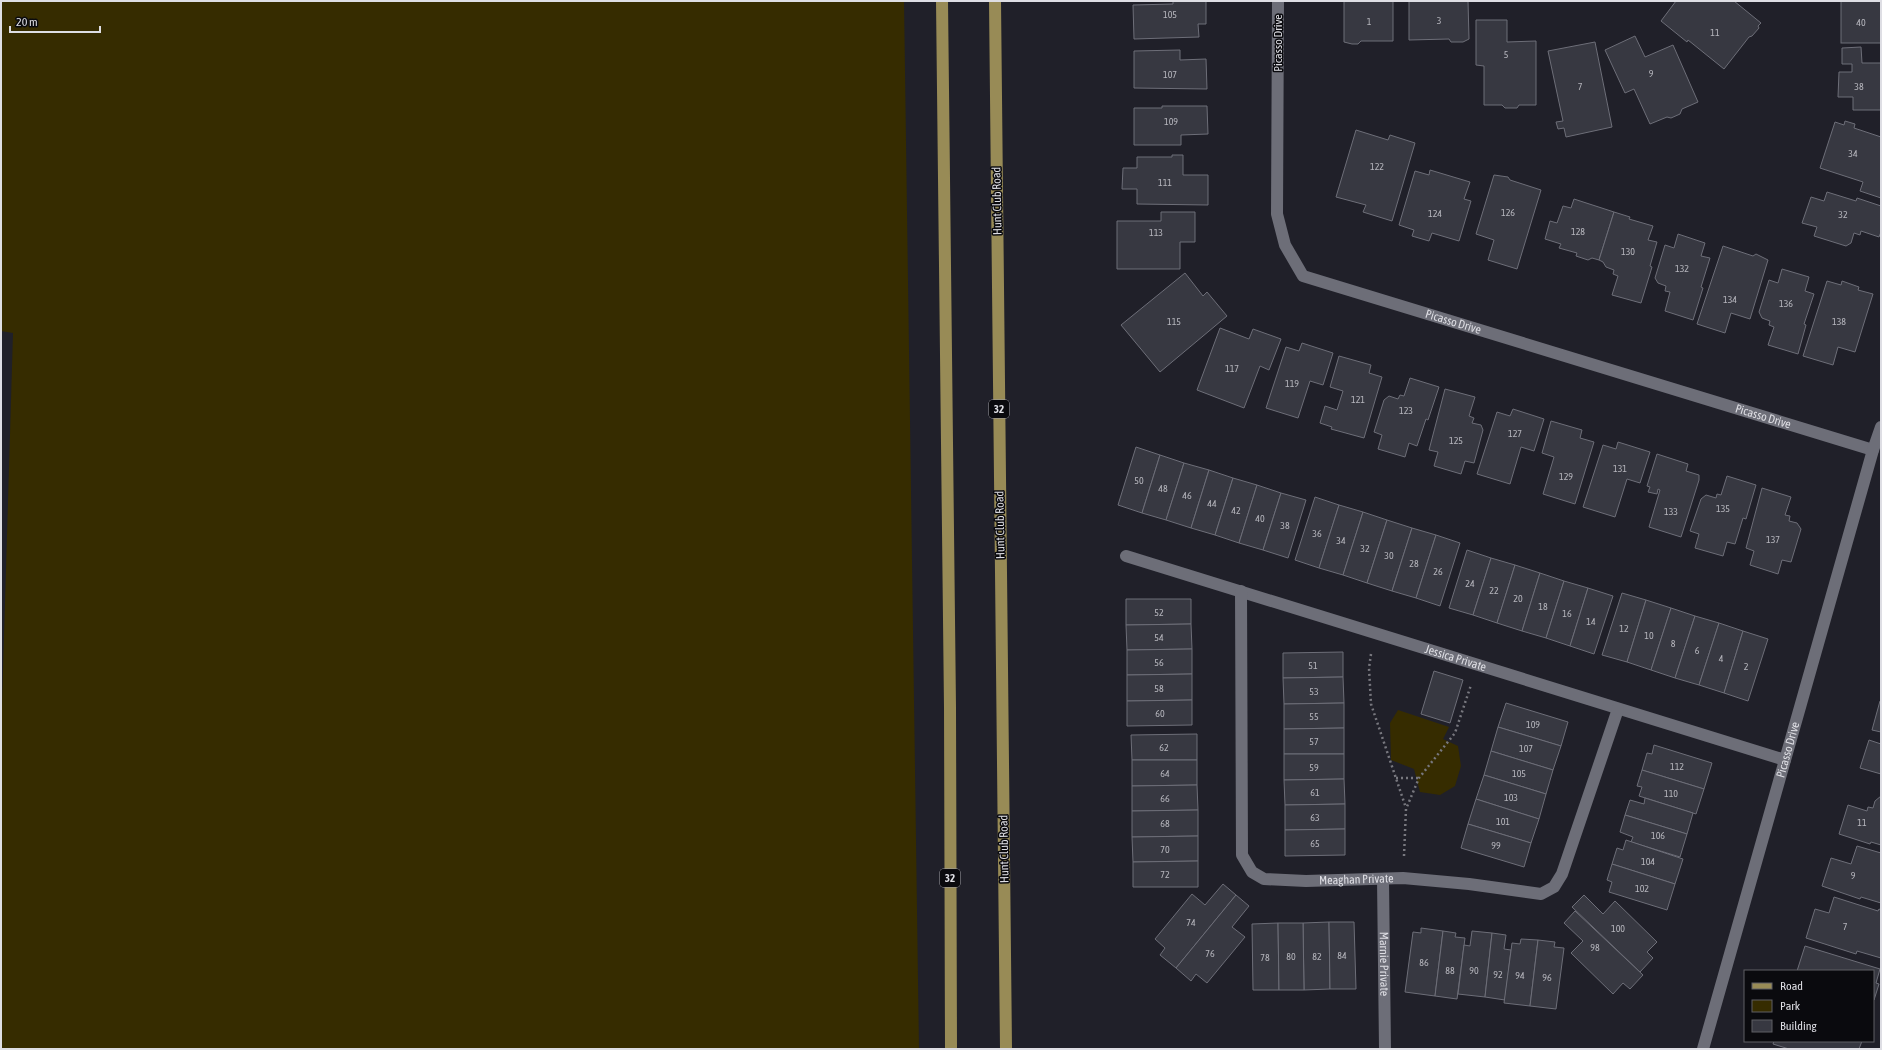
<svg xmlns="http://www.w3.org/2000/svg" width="1882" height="1050" viewBox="0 0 1882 1050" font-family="'Asap Condensed',sans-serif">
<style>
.green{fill:#362c00}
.building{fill:#373841;stroke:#6d6e78}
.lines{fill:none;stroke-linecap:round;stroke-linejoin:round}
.path{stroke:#78787f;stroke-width:2.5;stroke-dasharray:2 3;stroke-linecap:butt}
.minor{stroke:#6d6e78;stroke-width:12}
.major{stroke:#988b56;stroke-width:12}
.labels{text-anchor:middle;stroke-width:3;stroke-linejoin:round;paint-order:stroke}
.number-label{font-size:10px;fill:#b4b4bb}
.shield{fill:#0a0a0e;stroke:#9e9ea4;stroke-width:1}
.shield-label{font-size:11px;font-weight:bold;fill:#dedee4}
.street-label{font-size:12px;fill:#dedee4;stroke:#0a0a0e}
</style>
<rect width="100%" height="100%" fill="#202029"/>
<!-- green -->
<g class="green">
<polygon points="1,1 904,1 919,1049 1,1049 1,738 13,333 1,331"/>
<polygon points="1398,710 1449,727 1443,739 1458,746 1461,766 1455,786 1440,795 1420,792 1414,769 1391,760 1390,723"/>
</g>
<!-- building -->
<g class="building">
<polygon points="1173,1 1206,1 1206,24 1198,24 1199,37 1134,39 1133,5 1173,4"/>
<polygon points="1344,1 1393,1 1393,41 1361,41 1358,44 1352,44 1344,42"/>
<polygon points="1409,1 1468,1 1469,39 1463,42 1451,42 1449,39 1409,40"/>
<polygon points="1676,1 1734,1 1761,23 1758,26 1759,28 1752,36 1749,37 1724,69 1688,40 1687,42 1661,21"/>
<rect x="1841" y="1" width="40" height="42"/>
<polygon points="1476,20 1507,20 1507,42 1536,41 1536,105 1519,105 1517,108 1505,108 1502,105 1484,105 1484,66 1476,65"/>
<polygon points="1635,36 1645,57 1673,45 1698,102 1682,109 1680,114 1671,118 1667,117 1650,124 1634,89 1625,93 1605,50"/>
<polygon points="1595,42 1612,127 1566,137 1564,128 1558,129 1556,122 1563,121 1548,51"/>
<polygon points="1861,47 1862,63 1881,63 1881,110 1853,110 1853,97 1838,97 1839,72 1852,72 1852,64 1842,64 1842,48"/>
<polygon points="1180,50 1180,60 1206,59 1207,89 1134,88 1134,51"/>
<polygon points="1162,106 1207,106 1208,134 1181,135 1181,145 1134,145 1134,108 1162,108"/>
<polygon points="1845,121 1855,124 1854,128 1881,137 1881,198 1860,191 1863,182 1820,168 1835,122 1844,125"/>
<polygon points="1356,130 1388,140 1390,135 1415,143 1392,221 1363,212 1366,205 1336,197"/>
<polygon points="1172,155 1183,155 1183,175 1208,175 1208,205 1137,204 1137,189 1122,189 1123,168 1137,168 1137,157 1172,157"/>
<polygon points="1430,170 1470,182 1464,199 1471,201 1459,241 1432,233 1429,241 1412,236 1414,230 1399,225 1415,171 1429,175"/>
<polygon points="1494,175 1508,177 1510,180 1541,190 1517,269 1488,260 1494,240 1476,234"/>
<polygon points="1827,192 1856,201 1857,198 1881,206 1881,232 1879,237 1861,231 1860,235 1854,233 1851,243 1846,246 1814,236 1817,227 1802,223 1811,197 1824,201"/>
<polygon points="1574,199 1614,212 1599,260 1592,258 1588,260 1576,256 1577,253 1559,248 1561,244 1545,239 1550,221 1557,223 1563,206 1571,208"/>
<polygon points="1161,212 1195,212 1195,242 1180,242 1180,269 1117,269 1117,221 1161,221"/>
<polygon points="1614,212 1630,217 1629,219 1653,226 1648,240 1657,242 1650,266 1652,267 1641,303 1612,295 1618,276 1613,274 1614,270 1606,267 1603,262 1599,260"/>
<polygon points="1678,234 1705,243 1701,256 1710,258 1701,287 1703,288 1693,320 1665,311 1670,292 1665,291 1666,286 1658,283 1655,278 1665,245 1674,248"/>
<polygon points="1723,246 1753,256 1756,254 1768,260 1750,319 1731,313 1725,333 1697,324"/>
<polygon points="1782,269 1809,277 1805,291 1814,294 1804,324 1806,325 1798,354 1768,345 1774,327 1769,325 1770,321 1762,318 1759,312 1769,280 1778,283"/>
<polygon points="1185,273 1203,296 1207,292 1227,316 1160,372 1121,325"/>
<polygon points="1827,281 1841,285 1842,281 1859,287 1858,290 1873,294 1855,352 1838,347 1833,365 1803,356"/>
<polygon points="1220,328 1249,339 1253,329 1281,339 1269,370 1260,366 1244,408 1197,390"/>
<polygon points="1302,343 1333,353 1323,385 1310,381 1298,418 1266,408 1286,347 1299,351"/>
<polygon points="1339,356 1371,365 1369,373 1382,377 1364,438 1331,429 1332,427 1320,423 1325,406 1337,410 1343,391 1330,387"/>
<polygon points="1410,378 1439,387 1428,420 1426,419 1417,446 1409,443 1405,457 1378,449 1382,435 1374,432 1384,400 1389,396 1398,399 1400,395 1404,396"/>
<polygon points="1445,389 1475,397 1469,416 1474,418 1472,423 1481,425 1483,430 1474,463 1465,461 1461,474 1434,466 1438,452 1429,450"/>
<polygon points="1513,409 1544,419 1534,451 1521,447 1510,484 1477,474 1497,412 1510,416"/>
<polygon points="1551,421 1582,430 1580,438 1594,442 1575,504 1543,494 1554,457 1542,453"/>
<polygon points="1618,442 1650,452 1640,483 1627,479 1615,517 1583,507 1603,445 1616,449"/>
<polygon points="1136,447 1160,455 1142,513 1118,505"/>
<polygon points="1657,454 1688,464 1686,471 1699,475 1699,480 1681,537 1649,527 1660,490 1658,489 1657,494 1648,492 1650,487 1647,486"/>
<polygon points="1160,455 1184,463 1166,520 1142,513"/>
<polygon points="1184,463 1209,470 1191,528 1166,520"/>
<polygon points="1209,470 1233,478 1215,535 1191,528"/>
<polygon points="1727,476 1756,485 1746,519 1743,518 1735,544 1727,542 1723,556 1695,548 1699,534 1690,531 1701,499 1706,495 1716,498 1717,494 1721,495"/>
<polygon points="1233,478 1257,485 1239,543 1215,535"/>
<polygon points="1257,485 1281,493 1263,550 1239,543"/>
<polygon points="1762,488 1791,497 1785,515 1790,516 1789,521 1797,523 1801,529 1791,562 1782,560 1778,574 1750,565 1754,551 1746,548"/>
<polygon points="1281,493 1306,500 1288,558 1263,550"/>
<polygon points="1315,497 1339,505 1319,568 1295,560"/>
<polygon points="1339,505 1363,512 1343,575 1319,568"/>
<polygon points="1363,512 1387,520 1367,583 1343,575"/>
<polygon points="1387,520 1412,528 1392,591 1367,583"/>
<polygon points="1412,528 1436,535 1416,598 1392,591"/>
<polygon points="1436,535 1460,543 1440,606 1416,598"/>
<polygon points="1467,550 1491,558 1473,615 1449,608"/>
<polygon points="1491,558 1515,565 1497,623 1473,615"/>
<polygon points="1515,565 1540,573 1522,631 1497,623"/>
<polygon points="1540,573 1564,581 1546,638 1522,631"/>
<polygon points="1564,581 1588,588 1570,646 1546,638"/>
<polygon points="1588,588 1613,596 1594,654 1570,646"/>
<polygon points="1622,593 1646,600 1627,662 1602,655"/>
<polygon points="1126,599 1191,599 1191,624 1126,625"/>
<polygon points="1646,600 1671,608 1651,670 1627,662"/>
<polygon points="1671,608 1695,616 1675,678 1651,670"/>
<polygon points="1695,616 1719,623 1699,685 1675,678"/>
<polygon points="1719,623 1743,631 1724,693 1699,685"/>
<polygon points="1191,624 1192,649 1127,650 1126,625"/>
<polygon points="1743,631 1768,639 1748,701 1724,693"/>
<polygon points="1192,649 1192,674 1127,675 1127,650"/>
<polygon points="1343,652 1343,677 1283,678 1283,653"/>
<polygon points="1434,671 1463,680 1450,723 1421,714"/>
<polygon points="1192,674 1192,700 1127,701 1127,675"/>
<polygon points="1343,677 1344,703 1284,704 1283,678"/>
<polygon points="1192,700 1192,725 1127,726 1127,701"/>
<polygon points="1880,701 1881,702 1881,732 1872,730"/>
<polygon points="1344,703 1344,728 1284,729 1284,704"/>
<polygon points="1506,703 1568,722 1561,746 1498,727"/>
<polygon points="1498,727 1561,746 1553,770 1491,751"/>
<polygon points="1344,728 1344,754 1284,754 1284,729"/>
<polygon points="1197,734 1197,760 1132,760 1131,735"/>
<polygon points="1869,740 1881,744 1881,774 1860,768"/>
<polygon points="1654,745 1712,763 1704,789 1642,770 1647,753 1652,754"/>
<polygon points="1491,751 1553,770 1546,794 1484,775"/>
<polygon points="1284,754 1344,754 1344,779 1284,780"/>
<polygon points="1132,760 1197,760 1197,785 1132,786"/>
<polygon points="1642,770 1704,789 1696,814 1639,796 1642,787 1637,786"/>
<polygon points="1484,775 1546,794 1539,819 1476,799"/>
<polygon points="1344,779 1345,804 1285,805 1284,780"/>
<polygon points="1197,785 1198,810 1132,811 1132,786"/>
<polygon points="1881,796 1881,845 1871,842 1870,844 1839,834 1848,805 1867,811 1868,807 1873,808 1875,801"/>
<polygon points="1645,798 1693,813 1687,834 1625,815 1630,800 1644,804"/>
<polygon points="1476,799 1539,819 1531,843 1468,824"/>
<polygon points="1345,804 1345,829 1285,830 1285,805"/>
<polygon points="1198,810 1198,836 1132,837 1132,811"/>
<polygon points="1625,815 1687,834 1680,857 1631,842 1633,837 1620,832"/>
<polygon points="1468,824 1531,843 1524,867 1461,848"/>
<polygon points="1345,829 1345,855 1285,856 1285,830"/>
<polygon points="1198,836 1198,861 1133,862 1132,837"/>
<polygon points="1626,840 1683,859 1675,884 1612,864 1617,848 1623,850"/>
<polygon points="1857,846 1881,853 1881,903 1861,897 1860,899 1822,886 1831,858 1851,864"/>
<polygon points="1198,861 1198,887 1133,887 1133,862"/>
<polygon points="1612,864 1675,884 1667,910 1609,892 1612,882 1607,880"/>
<polygon points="1223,884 1236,895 1176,968 1160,955 1165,948 1155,939 1192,894 1205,905"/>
<polygon points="1236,895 1249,906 1232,927 1245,937 1207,983 1196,974 1191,981 1176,968"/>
<polygon points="1584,895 1603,914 1615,901 1657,942 1647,952 1653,958 1640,972 1572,907"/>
<polygon points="1834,897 1878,911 1879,909 1881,910 1881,958 1857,951 1856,954 1806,938 1815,909 1829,913"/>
<polygon points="1575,911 1643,975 1630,989 1623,983 1613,994 1571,953 1583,941 1564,923"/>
<polygon points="1329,922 1330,989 1304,990 1303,923"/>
<polygon points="1329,922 1354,922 1356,989 1330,989"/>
<polygon points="1278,923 1279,990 1253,990 1252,924"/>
<polygon points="1278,923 1303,923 1304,990 1279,990"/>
<polygon points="1421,928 1443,931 1435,996 1405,992 1413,932 1421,933"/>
<polygon points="1443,931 1456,933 1455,937 1465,938 1457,999 1435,996"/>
<polygon points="1472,931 1492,933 1485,997 1458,994 1464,945 1470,946"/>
<polygon points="1492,933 1506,935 1504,949 1511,950 1505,1000 1485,997"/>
<polygon points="1521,939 1538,940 1530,1006 1504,1003 1512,943 1520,944"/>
<polygon points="1538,940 1555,942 1554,947 1564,948 1556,1009 1530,1006"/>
<polygon points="1805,946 1880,969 1876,983 1879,984 1874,1000 1873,971 1797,971"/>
<polygon points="1774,1041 1862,1041 1859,1049 1789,1049 1773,1044"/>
</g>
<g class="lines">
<!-- path -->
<g class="path">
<polyline points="1371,654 1369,668 1371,704 1406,808"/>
<polyline points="1396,778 1419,778"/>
<polyline points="1404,856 1406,809 1419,778 1455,733 1471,685"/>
</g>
<!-- minor -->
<g class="minor">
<path id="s1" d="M1278,1L1277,214L1285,245L1303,276L1873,450"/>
<path id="s2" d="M1126,556L1785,760"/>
<path id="s3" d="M1241,591L1242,855L1252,872L1264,879L1306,881L1403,878L1469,884L1541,894L1554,887L1562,874L1618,709"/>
<path id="s4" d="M1383,879L1385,1049"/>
<path id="s5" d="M1703,1049L1873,450L1881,427"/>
</g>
<!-- major -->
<g class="major">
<polyline points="942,1 950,707 951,1049"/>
<polyline points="995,1 1006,1049"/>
</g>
</g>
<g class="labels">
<!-- number labels -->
<g class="number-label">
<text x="1170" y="18">105</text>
<text x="1439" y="24">3</text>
<text x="1369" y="25">1</text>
<text x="1861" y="26">40</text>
<text x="1715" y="36">11</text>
<text x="1506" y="58">5</text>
<text x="1651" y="77">9</text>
<text x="1170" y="78">107</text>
<text x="1580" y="90">7</text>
<text x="1859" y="90">38</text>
<text x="1171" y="125">109</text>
<text x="1853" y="157">34</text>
<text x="1377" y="170">122</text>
<text x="1165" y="186">111</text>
<text x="1508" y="216">126</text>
<text x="1435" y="217">124</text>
<text x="1843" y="218">32</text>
<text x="1578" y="235">128</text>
<text x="1156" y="236">113</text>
<text x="1628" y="255">130</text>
<text x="1682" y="272">132</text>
<text x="1730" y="303">134</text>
<text x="1786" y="307">136</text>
<text x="1174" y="325">115</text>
<text x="1839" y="325">138</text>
<text x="1232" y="372">117</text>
<text x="1292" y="387">119</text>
<text x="1358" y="403">121</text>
<text x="1406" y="414">123</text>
<text x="1515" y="437">127</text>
<text x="1456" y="444">125</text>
<text x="1620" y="472">131</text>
<text x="1566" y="480">129</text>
<text x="1139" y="484">50</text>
<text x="1163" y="492">48</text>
<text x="1187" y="499">46</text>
<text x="1212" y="507">44</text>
<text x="1723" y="512">135</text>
<text x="1236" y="514">42</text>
<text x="1671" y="515">133</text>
<text x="1260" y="522">40</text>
<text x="1285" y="529">38</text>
<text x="1317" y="537">36</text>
<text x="1773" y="543">137</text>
<text x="1341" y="544">34</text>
<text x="1365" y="552">32</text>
<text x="1389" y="559">30</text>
<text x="1414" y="567">28</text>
<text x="1438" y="575">26</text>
<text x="1470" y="587">24</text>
<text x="1494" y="594">22</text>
<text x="1518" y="602">20</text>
<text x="1543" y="610">18</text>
<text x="1159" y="616">52</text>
<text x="1567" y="617">16</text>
<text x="1591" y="625">14</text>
<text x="1624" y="632">12</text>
<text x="1649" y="639">10</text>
<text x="1159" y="641">54</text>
<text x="1673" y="647">8</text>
<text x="1697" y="654">6</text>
<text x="1721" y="662">4</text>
<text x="1159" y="666">56</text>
<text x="1313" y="669">51</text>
<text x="1746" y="670">2</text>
<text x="1159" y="692">58</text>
<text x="1314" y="695">53</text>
<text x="1160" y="717">60</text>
<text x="1314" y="720">55</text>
<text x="1533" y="728">109</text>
<text x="1314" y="745">57</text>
<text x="1164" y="751">62</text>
<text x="1526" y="752">107</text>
<text x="1677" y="770">112</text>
<text x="1314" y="771">59</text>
<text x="1165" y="777">64</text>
<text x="1519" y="777">105</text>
<text x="1315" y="796">61</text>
<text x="1671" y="797">110</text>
<text x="1511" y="801">103</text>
<text x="1165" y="802">66</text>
<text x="1315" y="821">63</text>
<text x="1503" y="825">101</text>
<text x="1862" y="826">11</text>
<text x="1165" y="827">68</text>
<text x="1658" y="839">106</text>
<text x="1315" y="847">65</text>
<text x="1496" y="849">99</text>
<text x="1165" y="853">70</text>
<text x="1648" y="865">104</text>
<text x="1165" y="878">72</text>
<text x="1853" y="879">9</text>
<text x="1642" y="892">102</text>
<text x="1191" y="926">74</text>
<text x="1845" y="930">7</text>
<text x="1618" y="932">100</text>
<text x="1595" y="951">98</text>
<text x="1210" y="957">76</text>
<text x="1342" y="959">84</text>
<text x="1291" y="960">80</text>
<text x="1317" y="960">82</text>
<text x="1265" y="961">78</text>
<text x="1424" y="966">86</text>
<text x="1450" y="974">88</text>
<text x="1474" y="974">90</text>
<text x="1498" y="978">92</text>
<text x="1520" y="979">94</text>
<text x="1547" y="981">96</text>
</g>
<!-- shield labels -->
<g class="shield">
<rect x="989" y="400" width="20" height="18" rx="3"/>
<rect x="940" y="869" width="20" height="18" rx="3"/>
</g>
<g class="shield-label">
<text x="999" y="413">32</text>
<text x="950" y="882">32</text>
</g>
<!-- street labels -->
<g class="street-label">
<text transform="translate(1278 43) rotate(-90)" y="4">Picasso Drive</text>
<text transform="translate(997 201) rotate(-91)" y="4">Hunt Club Road</text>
<text dy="4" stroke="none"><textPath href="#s1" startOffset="438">Picasso Drive</textPath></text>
<text dy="4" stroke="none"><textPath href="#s1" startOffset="762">Picasso Drive</textPath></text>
<text transform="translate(1000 525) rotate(-91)" y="4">Hunt Club Road</text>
<text dy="4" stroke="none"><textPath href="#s2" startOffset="345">Jessica Private</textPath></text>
<text dy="4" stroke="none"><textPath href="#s5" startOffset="311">Picasso Drive</textPath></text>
<text transform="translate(1004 849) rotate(-91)" y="4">Hunt Club Road</text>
<text dy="4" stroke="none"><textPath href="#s3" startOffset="390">Meaghan Private</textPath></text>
<text dy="4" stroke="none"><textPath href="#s4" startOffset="85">Marnie Private</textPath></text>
</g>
</g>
<!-- border -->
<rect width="1882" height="1050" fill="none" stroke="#dedee4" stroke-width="4"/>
<!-- legend -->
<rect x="1744" y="970" width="130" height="72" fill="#0a0a0e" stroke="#5f5f64"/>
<rect x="1752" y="983" width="20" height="6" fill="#988b56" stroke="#5f5f64"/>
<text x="1780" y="990" font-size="12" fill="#dedee4">Road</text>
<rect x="1752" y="1000" width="20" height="12" fill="#362c00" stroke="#5f5f64"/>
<text x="1780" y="1010" font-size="12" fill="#dedee4">Park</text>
<rect x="1752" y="1020" width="20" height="12" fill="#373841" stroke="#5f5f64"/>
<text x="1780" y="1030" font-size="12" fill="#dedee4">Building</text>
<!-- scale -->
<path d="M10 26v6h90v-6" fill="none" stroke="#dedee4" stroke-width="2"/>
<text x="16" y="26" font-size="12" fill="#dedee4" stroke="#0a0a0e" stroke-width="3" paint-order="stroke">20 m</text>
</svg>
